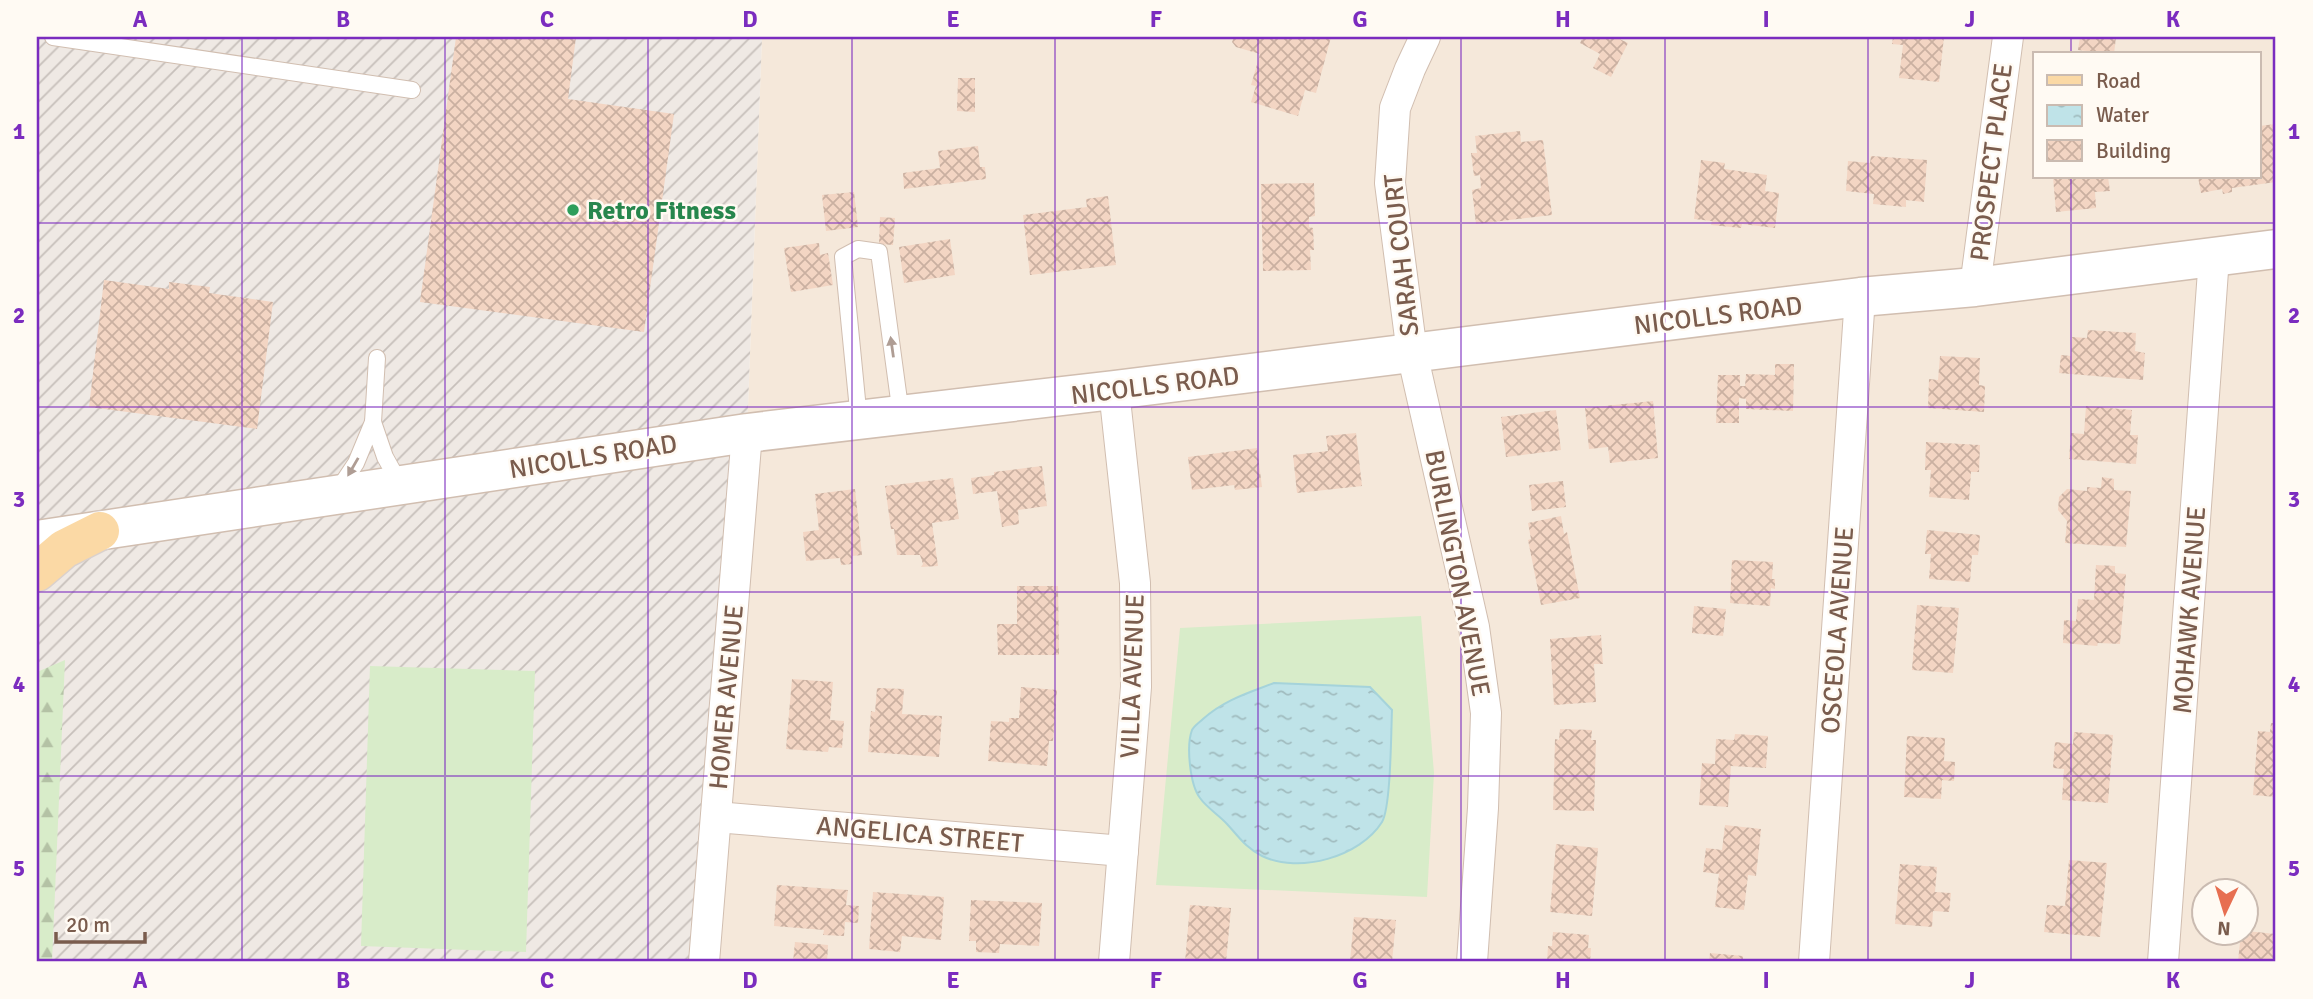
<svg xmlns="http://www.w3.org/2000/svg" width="2313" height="999" viewBox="0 0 2313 999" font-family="Signika,sans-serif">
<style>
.residential{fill:#f5e8da;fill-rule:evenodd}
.industrial{fill:url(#industrial-furrows)}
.grass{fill:#d8ecc9}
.forest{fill:url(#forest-firs)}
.water{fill:url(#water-ripples);stroke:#a5d3da;stroke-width:2}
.building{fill:url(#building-cross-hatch)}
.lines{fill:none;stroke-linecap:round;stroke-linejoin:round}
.service-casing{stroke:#d1beb0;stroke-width:18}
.minor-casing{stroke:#d1beb0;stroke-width:32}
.tertiary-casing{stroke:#d1beb0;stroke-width:41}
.primary-casing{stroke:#dad1cd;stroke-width:41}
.service{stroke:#fff;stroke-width:16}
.minor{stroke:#fff;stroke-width:30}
.tertiary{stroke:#fff;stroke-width:38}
.primary{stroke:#fbd9a5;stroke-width:38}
.oneway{fill:#af9d94}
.grid{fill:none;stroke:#7b2cbf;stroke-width:2;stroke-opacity:0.55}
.leisure-dot{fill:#2e9e5b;stroke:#fffaf3;stroke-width:2.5}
.labels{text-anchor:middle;stroke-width:5;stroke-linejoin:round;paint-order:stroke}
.street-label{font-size:26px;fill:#7a5c4d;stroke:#fffaf3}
.leisure-label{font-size:26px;font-weight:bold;fill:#27864d;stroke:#fffaf3;text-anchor:start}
.neatline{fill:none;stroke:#7b2cbf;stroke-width:2.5}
.grid-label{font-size:23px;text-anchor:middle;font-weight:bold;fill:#7b2cbf}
</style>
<defs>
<pattern id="industrial-furrows" width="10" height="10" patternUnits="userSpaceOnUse" patternTransform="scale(1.75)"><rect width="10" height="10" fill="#efe9e4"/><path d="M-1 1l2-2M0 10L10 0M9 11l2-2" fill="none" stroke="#c7c0bb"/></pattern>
<pattern id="forest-firs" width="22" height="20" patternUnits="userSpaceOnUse" patternTransform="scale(1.75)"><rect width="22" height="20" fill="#d8ecc9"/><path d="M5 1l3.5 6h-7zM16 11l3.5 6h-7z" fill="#b4c2a5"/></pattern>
<pattern id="water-ripples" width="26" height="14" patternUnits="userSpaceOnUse" patternTransform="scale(1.75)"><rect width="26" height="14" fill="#bfe3e8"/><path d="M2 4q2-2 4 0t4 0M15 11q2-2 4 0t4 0" fill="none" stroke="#a0bbbe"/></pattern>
<pattern id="building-cross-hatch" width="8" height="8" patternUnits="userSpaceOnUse" patternTransform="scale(1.75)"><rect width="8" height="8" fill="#f3d5c3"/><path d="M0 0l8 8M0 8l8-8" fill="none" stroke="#cab0a1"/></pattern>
</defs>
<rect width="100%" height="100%" fill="#fdf6ec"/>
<!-- residential -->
<path class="residential" d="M762,37H2276V962H705L747,433ZM2035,54H2259V177H2035ZM2204,890H2246V932H2204Z"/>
<!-- industrial -->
<polygon class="industrial" points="37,37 762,37 747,433 705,962 37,962"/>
<!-- grass -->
<g class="grass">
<polygon points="1421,616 1434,773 1427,897 1156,885 1180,628"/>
<polygon points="370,666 535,671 526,952 361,946"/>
</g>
<!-- forest -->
<polygon class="forest" points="65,660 52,962 37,962 37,672"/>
<!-- water -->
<path class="water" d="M1274,683L1370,687L1392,710C1391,732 1391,807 1382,822C1360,857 1299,874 1262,856C1246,848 1239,837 1227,824C1219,815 1207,808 1200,798C1190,785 1186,746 1192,730C1194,726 1200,722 1203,719C1224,700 1248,693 1274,683Z"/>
<!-- building -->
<g class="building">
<polygon points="456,37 576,37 568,99 674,114 644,332 420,302"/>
<polygon points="1234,37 1331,37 1316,93 1305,90 1298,116 1251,102 1256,86 1251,85 1260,54 1236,47 1232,42"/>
<polygon points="1583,37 1615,37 1628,43 1611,77 1593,68 1600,54 1580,43"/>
<polygon points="1893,37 1944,37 1939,82 1899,78 1903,45 1892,44"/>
<polygon points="2080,37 2116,37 2114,54 2078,50"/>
<polygon points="958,78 975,78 975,112 957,111"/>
<polygon points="2276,124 2276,182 2232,188 2232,192 2223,194 2222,189 2201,193 2198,177 2259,177 2259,126"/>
<polygon points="1520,131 1521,142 1543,140 1552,215 1476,224 1472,190 1481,188 1480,175 1474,176 1471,153 1477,153 1475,136"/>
<polygon points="978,146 980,167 985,167 986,179 904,189 903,173 940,168 938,151"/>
<polygon points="1871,156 1927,160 1924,202 1906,200 1906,207 1873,204 1874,194 1846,191 1848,161 1870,163"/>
<polygon points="1701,160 1725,163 1724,169 1767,175 1765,191 1779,193 1775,228 1742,224 1741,228 1711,225 1712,221 1694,219"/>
<polygon points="2053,177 2108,177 2110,191 2095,192 2096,208 2056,212"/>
<polygon points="1314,183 1315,216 1309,217 1309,227 1313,228 1314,250 1310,250 1311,270 1263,271 1261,184"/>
<polygon points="854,192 858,227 826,231 822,195"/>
<polygon points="1108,196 1116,265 1030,275 1023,215 1087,207 1086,199"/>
<polygon points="880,217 895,218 893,245 879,244"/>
<polygon points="950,239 955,275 904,283 899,247"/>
<polygon points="819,243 820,255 828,253 833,285 791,292 784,248"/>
<polygon points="104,280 169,289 169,282 210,287 209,293 273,302 257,429 89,407"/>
<polygon points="2088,330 2136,333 2135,351 2145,353 2143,380 2059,373 2061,355 2071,356 2072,337 2087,338"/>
<polygon points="1940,356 1980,358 1979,385 1985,386 1984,412 1928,408 1929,379 1938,380"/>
<polygon points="1775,364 1794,364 1793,411 1746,409 1746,399 1739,398 1739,423 1716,423 1718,375 1740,375 1740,386 1745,386 1746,374 1775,375"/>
<polygon points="1653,401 1658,458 1610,463 1608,447 1589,449 1585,408"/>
<polygon points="2086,406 2132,410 2130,435 2138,435 2136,464 2069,459 2071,433 2084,434"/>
<polygon points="1556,410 1561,450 1506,457 1501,417"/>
<polygon points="1356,433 1362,486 1297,493 1293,455 1328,451 1326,436"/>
<polygon points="1926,442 1980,445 1979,472 1971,472 1969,500 1929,497 1931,470 1925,470"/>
<polygon points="1257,448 1262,487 1235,490 1234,485 1192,490 1188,457"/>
<polygon points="1042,466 1047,506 1018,510 1019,524 1002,527 997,491 973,494 971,478 994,475 994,472"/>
<polygon points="2102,477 2114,479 2114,490 2131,491 2126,547 2065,543 2067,521 2058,510 2059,497 2067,489 2087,491 2087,487 2101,488"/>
<polygon points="953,478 959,519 932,523 938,566 921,567 923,564 920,555 897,555 894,529 891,529 885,486"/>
<polygon points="1563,481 1566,507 1532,511 1529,485"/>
<polygon points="855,489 862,555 852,556 852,564 841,565 840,558 806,561 803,532 819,530 815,494"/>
<polygon points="1561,516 1564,534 1567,532 1580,598 1541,605 1528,540 1531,539 1528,523"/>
<polygon points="1927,530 1980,535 1978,555 1972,555 1970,582 1929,579 1931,554 1925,554"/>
<polygon points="1732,560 1773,562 1772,579 1775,579 1775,589 1771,588 1770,606 1730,603"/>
<polygon points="2096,565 2115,566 2115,573 2126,574 2120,644 2098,643 2097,646 2063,643 2064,620 2076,621 2078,599 2094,600"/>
<polygon points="1017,586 1058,586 1059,655 998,655 997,624 1017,624"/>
<polygon points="1917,605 1959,608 1953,673 1912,670"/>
<polygon points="1694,606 1726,609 1723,636 1692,633"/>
<polygon points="1601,635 1603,664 1594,664 1596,702 1554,705 1550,639"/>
<polygon points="792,679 833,682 830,720 844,721 842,748 829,747 828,752 786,749"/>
<polygon points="1021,687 1057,690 1053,741 1049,741 1047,766 988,761 991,721 1009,722 1009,718 1019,718"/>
<polygon points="877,688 904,689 902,714 942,716 939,757 868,752 871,711 875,712"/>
<polygon points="2271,723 2276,723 2276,797 2253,795 2258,731 2270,732"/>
<polygon points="1560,729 1592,730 1591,740 1596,740 1594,811 1553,810 1555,739 1559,740"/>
<polygon points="2074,732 2113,735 2108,803 2062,800 2064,769 2053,768 2055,742 2073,744"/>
<polygon points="1735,734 1768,736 1766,768 1731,766 1728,807 1699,805 1702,763 1715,764 1716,739 1734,740"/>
<polygon points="1907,736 1945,738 1944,761 1955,762 1954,781 1942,780 1941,799 1904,797"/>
<polygon points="1725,825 1761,829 1756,876 1748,875 1744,910 1715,907 1719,874 1703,872 1706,848 1722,850"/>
<polygon points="1556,844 1598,848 1592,916 1550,912"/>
<polygon points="2069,860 2107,863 2100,937 2044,932 2047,905 2065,906"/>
<polygon points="1900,864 1937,867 1935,892 1951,893 1949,912 1933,911 1932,927 1895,924"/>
<polygon points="777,885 848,890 846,905 859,906 858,923 845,922 844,936 823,935 824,930 774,926"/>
<polygon points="873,892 944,897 941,940 902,936 900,952 869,949"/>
<polygon points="971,900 1042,903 1039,946 1000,944 999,953 976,952 976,941 969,941"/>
<polygon points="1190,905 1231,908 1226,962 1185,962"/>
<polygon points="1354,917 1396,920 1392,962 1350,962"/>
<polygon points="2246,931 2276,934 2276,962 2238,962 2241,932"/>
<polygon points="1553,932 1589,935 1588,948 1591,948 1590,962 1547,962 1548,946 1552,946"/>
<polygon points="795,942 828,945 827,962 793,962"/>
<polygon points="1710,953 1743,956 1743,962 1709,962"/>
</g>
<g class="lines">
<defs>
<g id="service">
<polyline points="53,37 412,90"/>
<polyline points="859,420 843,257 858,249 879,252 901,415"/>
<polyline points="373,422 377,358"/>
<polyline points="338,490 356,463 373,422 385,457 400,484"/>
</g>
<g id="minor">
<polyline points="1425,37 1410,69 1395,108 1390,183 1412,353 1474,627 1486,713 1483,808 1472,962"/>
<polyline points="1975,287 2008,37"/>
<polyline points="716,817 1123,851"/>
<polyline points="704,962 747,433"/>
<polyline points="1114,962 1136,687 1135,583 1114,390"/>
<polyline points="1814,962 1860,297"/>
<polyline points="2163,962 2214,257"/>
</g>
<polyline id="tertiary" points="37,540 747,433 1114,390 1860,297 1975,287 2276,249"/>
<polyline id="primary" points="37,572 64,549 100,531"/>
</defs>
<!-- service casing -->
<use href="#service" class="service-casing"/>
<!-- minor casing -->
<use href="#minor" class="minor-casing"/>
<!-- tertiary casing -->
<use href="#tertiary" class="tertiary-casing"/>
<!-- primary casing -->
<use href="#primary" class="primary-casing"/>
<!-- service -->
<use href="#service" class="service"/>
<!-- minor -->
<use href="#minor" class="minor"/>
<!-- tertiary -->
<use href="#tertiary" class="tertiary"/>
<!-- primary -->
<use href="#primary" class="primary"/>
</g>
<!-- one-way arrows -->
<defs><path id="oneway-solid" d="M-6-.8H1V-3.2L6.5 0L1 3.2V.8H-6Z" transform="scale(1.75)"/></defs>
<g class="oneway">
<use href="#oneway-solid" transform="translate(892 347) rotate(-98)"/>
<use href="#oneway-solid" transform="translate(353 467) rotate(120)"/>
</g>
<!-- grid -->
<path class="grid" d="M242,37V962M445,37V962M648,37V962M852,37V962M1055,37V962M1258,37V962M1461,37V962M1665,37V962M1868,37V962M2071,37V54M2071,177V962M37,223H2276M37,407H2276M37,592H2276M37,776H2276"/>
<!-- markers -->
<circle class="leisure-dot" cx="573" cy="210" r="7"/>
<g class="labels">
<!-- street labels -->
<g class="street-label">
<text transform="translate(1991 162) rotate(-83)" y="9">PROSPECT PLACE</text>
<text transform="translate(1401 255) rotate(-96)" y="9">SARAH COURT</text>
<text transform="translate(1718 315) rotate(-7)" y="9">NICOLLS ROAD</text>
<text transform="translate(1155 385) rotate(-7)" y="9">NICOLLS ROAD</text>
<text transform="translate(593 456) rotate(-9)" y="9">NICOLLS ROAD</text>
<text transform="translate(1458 573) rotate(79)" y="9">BURLINGTON AVENUE</text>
<text transform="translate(2189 610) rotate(-86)" y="9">MOHAWK AVENUE</text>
<text transform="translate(1837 630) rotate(-86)" y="9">OSCEOLA AVENUE</text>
<text transform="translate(1132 676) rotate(-88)" y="9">VILLA AVENUE</text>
<text transform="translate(726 697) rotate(-85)" y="9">HOMER AVENUE</text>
<text transform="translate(920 834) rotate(5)" y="9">ANGELICA STREET</text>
</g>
<!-- leisure labels -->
<g class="leisure-label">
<text x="587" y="219">Retro Fitness</text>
</g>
</g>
<!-- border -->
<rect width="2313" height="999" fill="none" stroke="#fffaf3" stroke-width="77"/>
<!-- legend -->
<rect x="2033" y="52" width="228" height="126" fill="#fffaf3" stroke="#cabbb1" stroke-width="2"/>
<rect x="2047" y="75" width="35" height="10" fill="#fbd9a5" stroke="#cabbb1" stroke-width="2"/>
<text x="2096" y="88" font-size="21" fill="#7a5c4d">Road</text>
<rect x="2047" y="105" width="35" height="21" fill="url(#water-ripples)" stroke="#cabbb1" stroke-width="2"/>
<text x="2096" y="122" font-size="21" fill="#7a5c4d">Water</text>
<rect x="2047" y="140" width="35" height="21" fill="url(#building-cross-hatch)" stroke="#cabbb1" stroke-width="2"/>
<text x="2096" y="158" font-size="21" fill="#7a5c4d">Building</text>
<!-- north arrow -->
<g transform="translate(2225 912) rotate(184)"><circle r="33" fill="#fffaf3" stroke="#cabbb1" stroke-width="2"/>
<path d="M0-5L12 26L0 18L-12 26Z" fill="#e76f51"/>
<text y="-10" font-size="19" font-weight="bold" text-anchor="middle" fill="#7a5c4d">N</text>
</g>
<!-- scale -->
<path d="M56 932v10h89v-10" fill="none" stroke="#7a5c4d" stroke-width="3.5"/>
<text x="66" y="932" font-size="21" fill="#7a5c4d" stroke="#fffaf3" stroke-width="5" paint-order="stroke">20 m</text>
<rect x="38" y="38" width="2236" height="922" class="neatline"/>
<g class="grid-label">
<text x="140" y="27">A</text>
<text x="343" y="27">B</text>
<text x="547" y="27">C</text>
<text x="750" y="27">D</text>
<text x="953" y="27">E</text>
<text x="1156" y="27">F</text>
<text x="1360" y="27">G</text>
<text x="1563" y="27">H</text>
<text x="1766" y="27">I</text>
<text x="1970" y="27">J</text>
<text x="2173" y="27">K</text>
<text x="19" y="139">1</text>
<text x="2294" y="139">1</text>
<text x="19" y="323">2</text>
<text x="2294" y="323">2</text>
<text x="19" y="507">3</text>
<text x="2294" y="507">3</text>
<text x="19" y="692">4</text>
<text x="2294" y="692">4</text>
<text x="19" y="876">5</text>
<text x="2294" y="876">5</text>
<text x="140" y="988">A</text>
<text x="343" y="988">B</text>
<text x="547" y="988">C</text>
<text x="750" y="988">D</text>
<text x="953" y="988">E</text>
<text x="1156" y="988">F</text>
<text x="1360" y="988">G</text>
<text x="1563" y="988">H</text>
<text x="1766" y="988">I</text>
<text x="1970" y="988">J</text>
<text x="2173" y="988">K</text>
</g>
</svg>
